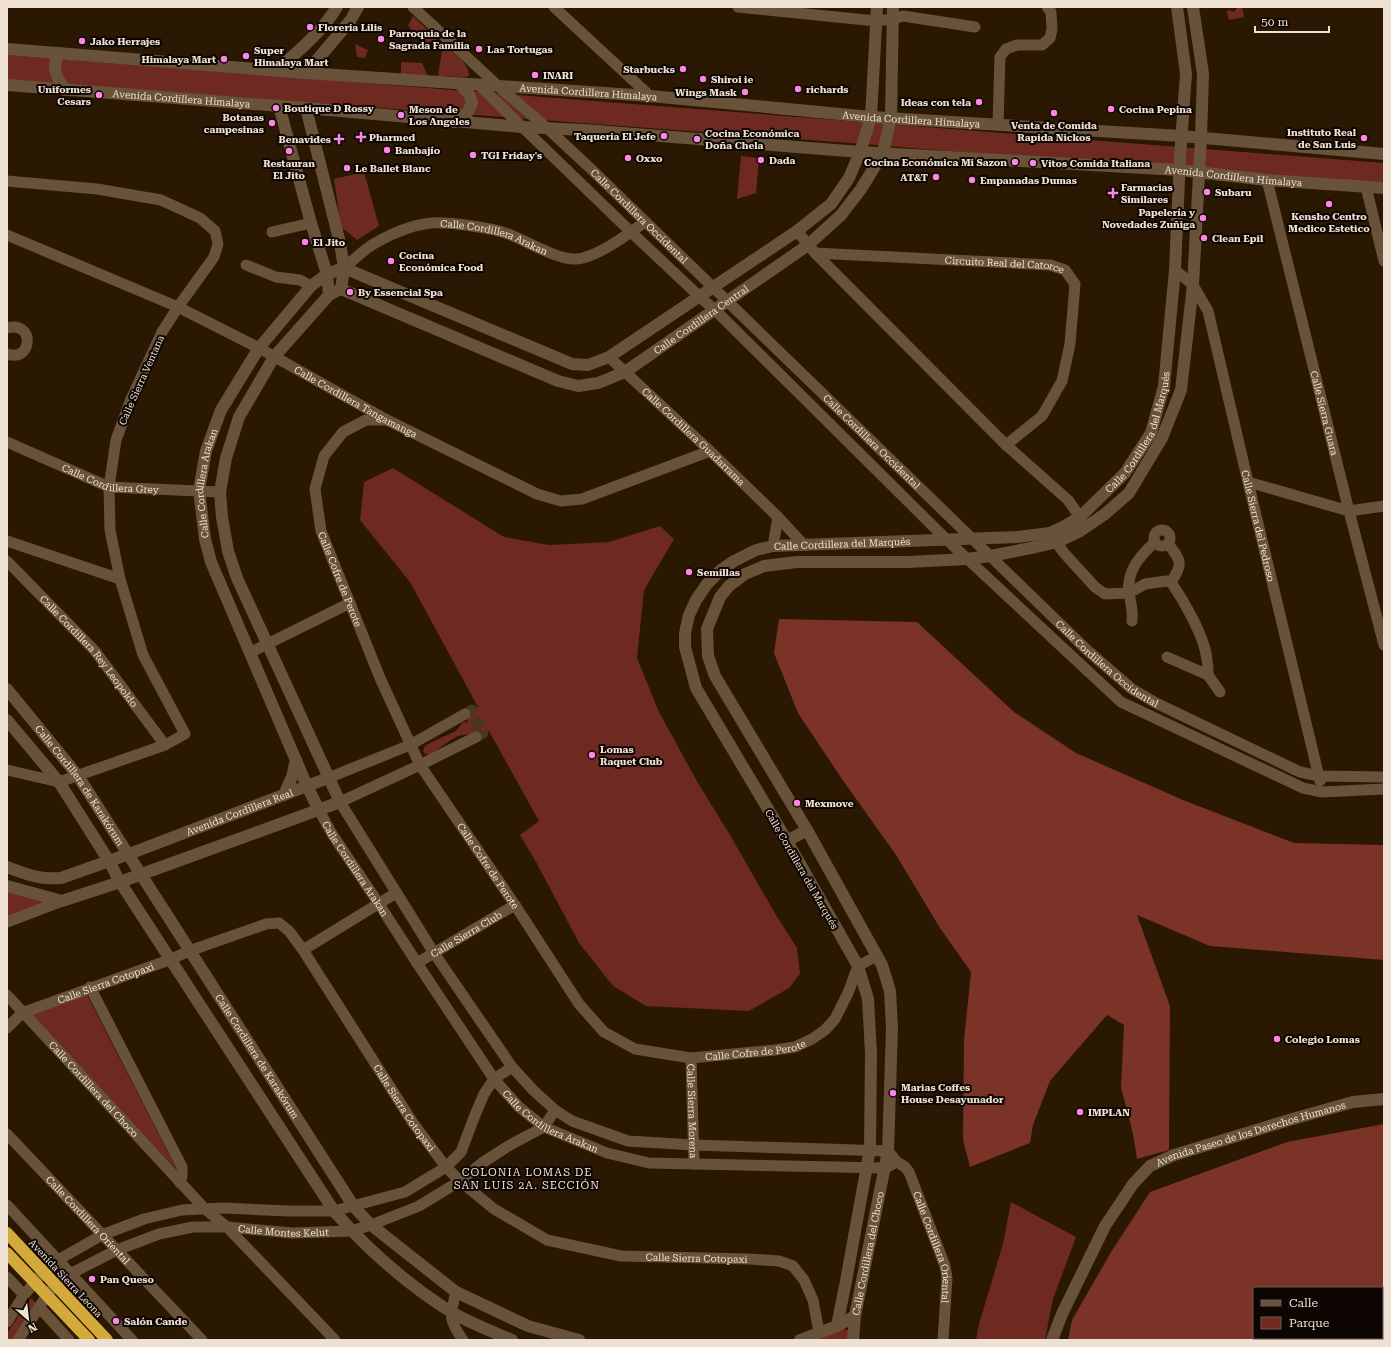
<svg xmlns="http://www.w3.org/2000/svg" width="1391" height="1347" viewBox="0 0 1391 1347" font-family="'Roboto Serif',serif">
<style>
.green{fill:#6e2a20}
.forest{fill:#7b3227;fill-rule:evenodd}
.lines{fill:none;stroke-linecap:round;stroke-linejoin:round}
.street-tunnel{stroke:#473621;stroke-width:11;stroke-dasharray:11 5.5;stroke-linecap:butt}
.street{stroke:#68523a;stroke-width:11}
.secondary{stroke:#68523a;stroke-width:12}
.highway{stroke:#d4a93b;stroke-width:12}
.poi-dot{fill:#fb87e5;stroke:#0d0501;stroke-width:1.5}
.labels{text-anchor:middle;stroke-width:4;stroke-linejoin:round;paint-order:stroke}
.poi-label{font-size:10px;font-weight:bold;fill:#eee0d3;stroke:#0d0501;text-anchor:start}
.street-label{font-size:10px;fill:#eee0d3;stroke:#0d0501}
.neighbourhood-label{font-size:11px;letter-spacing:1px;fill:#eee0d3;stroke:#0d0501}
</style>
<rect width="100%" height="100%" fill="#2a1802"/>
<!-- green -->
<g class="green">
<polygon points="1242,7 1244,17 1229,20 1227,11 1229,10 1234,12 1237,8"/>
<polygon points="413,16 437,39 425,44 408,26"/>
<polygon points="355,44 368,50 365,58 357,57"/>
<path d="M443,44C452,52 470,63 469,76L464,77L438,76Z"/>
<polygon points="7,55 1384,163 1384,186 850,143 7,80"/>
<polygon points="401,62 422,63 428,76 401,74"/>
<polygon points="741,156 759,158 756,193 737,199"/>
<polygon points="364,172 379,226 357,240 341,227 334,179"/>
<path d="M393,468L504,537L549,545L609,542L660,526L674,539L644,590L637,658L659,712L698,783L730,835L776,915L797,948L800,974L789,988L749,1011L646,1006L613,986L579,943L535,860L520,835L539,821L489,731L476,737L473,732C469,736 463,734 458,736C448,741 440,748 431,754H425L423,751L425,746L428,744L456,731L463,722H468L465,714L478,707L410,582L360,520L364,482Z"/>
<polygon points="7,889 55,901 7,919"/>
<polygon points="86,993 177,1170 29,1014"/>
<polygon points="1011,1202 1076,1237 1053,1299 1045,1340 976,1340 979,1324 1003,1244"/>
<polygon points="31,1298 38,1305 14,1340 7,1340 7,1333"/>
<polygon points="837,1328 852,1331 850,1340 809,1340"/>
</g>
<!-- forest -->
<g class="forest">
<polygon points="779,619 917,622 1014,712 1076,753 1183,800 1294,843 1384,845 1384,960 1210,946 1137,915 1170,1006 1169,1150 1137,1159 1133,1134 1121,1087 1124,1025 1107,1015 1050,1081 1033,1125 1030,1143 970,1167 963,1140 964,1040 971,972 940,928 896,855 842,779 798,713 774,653"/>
<path d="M1384,1124V1340H1068L1072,1320L1111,1252L1150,1192L1287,1142ZM1254,1288H1382V1338H1254Z"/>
</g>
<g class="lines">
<!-- street-tunnel -->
<polyline class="street-tunnel" points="465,714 472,710 483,733 476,737"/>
<!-- street -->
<g class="street">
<path id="s1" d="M413,7L498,86L547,128L589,167L1088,651L1132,689L1156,703L1300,772L1319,776L1384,777"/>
<polyline points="554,7 650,96"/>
<polyline points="738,7 876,21 893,19 903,16 975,27"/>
<polyline points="479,85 631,232 700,297 715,310 947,540 1121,702 1303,788 1322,792 1384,789"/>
<polyline points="998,125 1000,57 1006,49 1017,45 1042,45 1050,38 1052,29 1051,12 1047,7"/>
<path id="s2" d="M1267,180L1349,511L1384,645"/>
<polyline points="7,181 97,189 161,200 200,218 215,231 218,244 214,257 178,307 162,332 131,399 116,440 109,487 110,530 120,579 143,655 185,734 165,745 59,782 7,770"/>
<polyline points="1366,187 1384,261"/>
<polyline points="797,231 815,253 1006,445 1068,500 1080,517"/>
<polyline points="272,232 311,223"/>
<path id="s3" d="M7,235L178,307L259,348L387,420L537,494L561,501L582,499L710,451"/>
<path id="s4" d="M815,253L1050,265L1065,270L1075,284L1070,344L1062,381L1042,416L1006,445"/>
<polyline points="246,265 276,277 300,280 311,286"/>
<path id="s5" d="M344,268C354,260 365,248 377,242C393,233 412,225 431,223C449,222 495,228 511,235C528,242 558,260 576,259C597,258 628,234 645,222"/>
<path id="s6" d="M1175,270L1193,285L1208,311L1248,482L1320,781"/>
<path d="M7,328C35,320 33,363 7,354"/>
<path id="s7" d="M609,357L710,451L778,517L804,545"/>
<path id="s8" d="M387,420H366L343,432L324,456L315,489L321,531L380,678L420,765L515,905L579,1004L604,1032L635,1049L691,1058L775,1050L795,1047L812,1039L825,1030L835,1019L848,993L858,966L877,956"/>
<path id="s9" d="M7,442L109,487L220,492"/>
<polyline points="1248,482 1349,511 1384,506"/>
<circle cx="1162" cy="538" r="8"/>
<path d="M1052,536L1064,553L1095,587L1105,594L1129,593L1145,584L1166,581L1171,582C1184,601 1205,637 1207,660C1208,665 1208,670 1208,675"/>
<polyline points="7,541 120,579"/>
<path d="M1168,544C1182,561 1183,564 1171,582"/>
<polyline points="773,546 778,517"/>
<path id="s10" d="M7,561L95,651L165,745"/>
<path d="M1132,621C1133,610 1131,604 1129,593C1126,571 1140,556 1155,542"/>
<polyline points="251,652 350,603"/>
<polyline points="1167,657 1208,675 1220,692"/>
<path id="s11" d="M476,737L420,765L340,802L434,953L512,1067L533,1090L555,1110L572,1121L628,1141L693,1145L888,1151L897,1162L905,1167L909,1172L945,1266L947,1278L943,1340"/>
<polyline points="328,778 410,745 465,714"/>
<path id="s12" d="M319,810L332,834L379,904L417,963L494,1079L519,1107L544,1127L607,1153L649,1163L886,1168L893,1164"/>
<polyline points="7,922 62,901"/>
<polyline points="303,950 396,893"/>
<path id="s13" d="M417,963L515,905"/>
<polyline points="90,987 182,1167 182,1176 180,1183"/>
<path id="s14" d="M7,995L205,1209L227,1227L335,1340"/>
<path id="s15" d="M7,1028L22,1013L169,960L189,951L266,924L279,923L289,931L303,950L413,1123L446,1167L460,1181L494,1209L547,1240L621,1256L749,1259L779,1261L793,1266L804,1280L813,1300L819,1332"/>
<path id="s16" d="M691,1058L694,1164"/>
<path id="s17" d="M7,1134L202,1340"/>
<polyline points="7,1205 132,1340"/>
<polyline points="7,1277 24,1295"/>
<path d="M456,1292C450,1316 448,1319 463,1340"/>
<polyline points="39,1307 69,1340"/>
<polyline points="7,1322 24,1295 35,1282 43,1272 58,1260 102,1235 144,1219 182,1210 223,1208 288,1211 334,1211 405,1192 446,1167 461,1152 475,1115 484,1094 494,1079 512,1067"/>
<path id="s18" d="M18,1340L47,1295L55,1285L70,1274L117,1250L159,1234L193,1227H227L292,1233L351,1231L371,1225L419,1206L460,1181L482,1163L510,1145L544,1127L555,1110"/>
</g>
<!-- secondary -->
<g class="secondary">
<path id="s19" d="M7,49L306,73L650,96L871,117L1181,136L1384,154"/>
<path d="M60,53C50,66 57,78 65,90"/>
<path d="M276,71C298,51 321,33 337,7"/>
<polyline points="306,73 350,21 358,7"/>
<path id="s20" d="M7,85L306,108L521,127L585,130L860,152L1179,170L1267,180L1384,188"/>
<polyline points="279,106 311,223 327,274 329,295"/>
<polyline points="306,108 340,243 344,268 341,289"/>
<polyline points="454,122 468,112 472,103 469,94 460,84"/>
<polyline points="344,268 572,364 588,365 609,357 797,231 831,204 849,178 860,152 871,117 877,7"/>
<path id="s21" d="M341,289L558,381L578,386L598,383L625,372L808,245L841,215L861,189L883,153L891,117L893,7"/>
<path id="s22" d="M7,689L78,776L354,1207L371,1225L456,1292L528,1326L579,1340"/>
<path d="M7,720L59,782L109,861L120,882L334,1211C368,1250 407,1284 451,1312C470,1323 491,1331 512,1340"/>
<polyline points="284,795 292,777 296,760"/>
<path id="s23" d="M319,810L307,786L211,562L205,539L199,490L206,451L221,410L259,348L311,286L327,274L344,268"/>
<polyline points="787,841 807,830"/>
<path id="s24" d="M7,867C26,874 40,880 61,878L129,854L328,778"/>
<polyline points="7,886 62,901 120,882 340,802 237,578 228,551 222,517 220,492 226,458 239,417 274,357 329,295 341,289"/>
<path id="s25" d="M837,1326L846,1281L870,1149L871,1053L868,999L858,966L787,841L696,688L685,647V633L689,615L696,600L707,584L721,570L734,561L756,550L773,546L1017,537L1050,533L1065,526L1080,517L1125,473L1151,433L1164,386L1175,270L1180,157L1186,74L1177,7"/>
<polyline points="800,1340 837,1326 855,1316"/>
<path id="s26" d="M853,1340L855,1316L888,1151L892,1028L890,991L882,965L807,830L715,676L708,656L707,629L720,597L729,586L745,574L764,566L797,562H907L967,559L990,556L1036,547L1057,542L1080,531L1105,514L1129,493L1162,438L1181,390L1193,285L1201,138L1203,74L1193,7"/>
<path id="s27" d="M1052,1340L1062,1314L1105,1226L1133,1184L1150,1166L1174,1155L1289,1120L1353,1102L1384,1099"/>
</g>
<!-- highway -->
<g class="highway">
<polyline points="7,1233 107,1340"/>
<polyline points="7,1253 89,1340"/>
</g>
</g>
<!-- markers -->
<g class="poi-dot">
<circle cx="310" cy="27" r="4"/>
<circle cx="381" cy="39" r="4"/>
<circle cx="82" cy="41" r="4"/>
<circle cx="479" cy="49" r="4"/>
<circle cx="246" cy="56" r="4"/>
<circle cx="224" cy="59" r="4"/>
<circle cx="683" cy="69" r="4"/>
<circle cx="535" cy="75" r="4"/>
<circle cx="703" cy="79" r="4"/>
<circle cx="798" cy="89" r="4"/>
<circle cx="745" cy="92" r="4"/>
<circle cx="99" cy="95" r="4"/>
<circle cx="979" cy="102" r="4"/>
<circle cx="276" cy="108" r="4"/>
<circle cx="1111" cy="109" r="4"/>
<circle cx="1054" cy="113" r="4"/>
<circle cx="401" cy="115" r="4"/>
<circle cx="272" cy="123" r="4"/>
<circle cx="664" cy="136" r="4"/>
<path d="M359 131h4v4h4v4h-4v4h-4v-4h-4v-4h4z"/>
<circle cx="1364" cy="138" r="4"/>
<path d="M337 133h4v4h4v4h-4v4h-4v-4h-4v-4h4z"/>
<circle cx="697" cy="139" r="4"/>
<circle cx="387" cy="150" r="4"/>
<circle cx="289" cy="151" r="4"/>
<circle cx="473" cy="155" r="4"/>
<circle cx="628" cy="158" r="4"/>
<circle cx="761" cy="160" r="4"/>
<circle cx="1015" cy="162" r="4"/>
<circle cx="1033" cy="163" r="4"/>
<circle cx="347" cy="168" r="4"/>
<circle cx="936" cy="177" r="4"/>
<circle cx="972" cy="180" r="4"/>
<circle cx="1207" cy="192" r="4"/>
<path d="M1111 187h4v4h4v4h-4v4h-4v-4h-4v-4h4z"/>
<circle cx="1329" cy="204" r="4"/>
<circle cx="1203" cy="218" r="4"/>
<circle cx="1204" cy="238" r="4"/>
<circle cx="305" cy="242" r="4"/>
<circle cx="391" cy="261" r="4"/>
<circle cx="350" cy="292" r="4"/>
<circle cx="689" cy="572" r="4"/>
<circle cx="592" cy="755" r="4"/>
<circle cx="797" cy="803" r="4"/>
<circle cx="1277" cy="1039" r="4"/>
<circle cx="893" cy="1093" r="4"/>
<circle cx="1080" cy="1112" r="4"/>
<circle cx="92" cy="1279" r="4"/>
<circle cx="116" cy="1321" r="4"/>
</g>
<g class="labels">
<!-- poi labels -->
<g class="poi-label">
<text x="318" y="31">Floreria Lilis</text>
<text x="389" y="37">Parroquia de la<tspan x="389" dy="12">Sagrada Familia</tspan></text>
<text x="90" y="45">Jako Herrajes</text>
<text x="487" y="53">Las Tortugas</text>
<text x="254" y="54">Super<tspan x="254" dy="12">Himalaya Mart</tspan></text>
<text x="216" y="63" text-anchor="end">Himalaya Mart</text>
<text x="675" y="73" text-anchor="end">Starbucks</text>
<text x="543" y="79">INARI</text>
<text x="711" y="83">Shiroi ie</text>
<text x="91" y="93" text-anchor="end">Uniformes<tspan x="91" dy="12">Cesars</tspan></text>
<text x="806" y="93">richards</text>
<text x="737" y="96" text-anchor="end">Wings Mask</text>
<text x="971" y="106" text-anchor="end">Ideas con tela</text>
<text x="284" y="112">Boutique D Rossy</text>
<text x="409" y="113">Meson de<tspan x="409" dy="12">Los Angeles</tspan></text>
<text x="1119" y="113">Cocina Pepina</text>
<text x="264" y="121" text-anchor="end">Botanas<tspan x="264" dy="12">campesinas</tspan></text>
<text x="1054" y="129" text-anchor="middle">Venta de Comida<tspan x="1054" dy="12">Rapida Nickos</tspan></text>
<text x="1356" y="136" text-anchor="end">Instituto Real<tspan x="1356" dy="12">de San Luis</tspan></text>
<text x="705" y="137">Cocina Económica<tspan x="705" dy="12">Doña Chela</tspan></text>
<text x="656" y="140" text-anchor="end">Taqueria El Jefe</text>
<text x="369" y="141">Pharmed</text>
<text x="331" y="143" text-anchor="end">Benavides</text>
<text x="395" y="154">Banbajío</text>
<text x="481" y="159">TGI Friday's</text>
<text x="636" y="162">Oxxo</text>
<text x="769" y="164">Dada</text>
<text x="1007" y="166" text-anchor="end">Cocina Económica Mi Sazon</text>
<text x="289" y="167" text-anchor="middle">Restauran<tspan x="289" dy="12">El Jito</tspan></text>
<text x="1041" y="167">Vitos Comida Italiana</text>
<text x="355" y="172">Le Ballet Blanc</text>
<text x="928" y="181" text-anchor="end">AT&amp;T</text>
<text x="980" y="184">Empanadas Dumas</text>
<text x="1121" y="191">Farmacias<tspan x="1121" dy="12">Similares</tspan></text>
<text x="1215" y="196">Subaru</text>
<text x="1195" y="216" text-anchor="end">Papelería y<tspan x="1195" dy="12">Novedades Zuñiga</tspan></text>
<text x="1329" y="220" text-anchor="middle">Kensho Centro<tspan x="1329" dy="12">Medico Estetico</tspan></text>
<text x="1212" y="242">Clean Epil</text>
<text x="313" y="246">El Jito</text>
<text x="399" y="259">Cocina<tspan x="399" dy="12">Económica Food</tspan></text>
<text x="358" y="296">By Essencial Spa</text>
<text x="697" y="576">Semillas</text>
<text x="600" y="753">Lomas<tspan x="600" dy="12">Raquet Club</tspan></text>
<text x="805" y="807">Mexmove</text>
<text x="1285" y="1043">Colegio Lomas</text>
<text x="901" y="1091">Marias Coffes<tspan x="901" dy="12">House Desayunador</tspan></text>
<text x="1088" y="1116">IMPLAN</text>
<text x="100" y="1283">Pan Queso</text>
<text x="124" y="1325">Salón Cande</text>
</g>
<!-- street labels -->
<g class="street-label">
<text dy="4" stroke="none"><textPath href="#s19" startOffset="583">Avenida Cordillera Himalaya</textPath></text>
<text dy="4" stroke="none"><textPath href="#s20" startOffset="175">Avenida Cordillera Himalaya</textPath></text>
<text dy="4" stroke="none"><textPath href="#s19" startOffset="907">Avenida Cordillera Himalaya</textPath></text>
<text dy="4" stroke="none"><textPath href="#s20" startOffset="1230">Avenida Cordillera Himalaya</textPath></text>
<text dy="4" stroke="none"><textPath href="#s1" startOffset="308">Calle Cordillera Occidental</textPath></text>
<text dy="4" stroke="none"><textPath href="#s5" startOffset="165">Calle Cordillera Arakan</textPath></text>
<text dy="4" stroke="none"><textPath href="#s4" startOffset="190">Circuito Real del Catorce</textPath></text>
<text dy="4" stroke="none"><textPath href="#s21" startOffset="398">Calle Cordillera Central</textPath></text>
<text transform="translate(141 380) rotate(-66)" y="4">Calle Sierra Ventana</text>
<text dy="4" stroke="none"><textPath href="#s3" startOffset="387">Calle Cordillera Tangamanga</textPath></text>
<text dy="4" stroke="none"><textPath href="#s2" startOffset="240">Calle Sierra Guara</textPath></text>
<text dy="4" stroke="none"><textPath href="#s25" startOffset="1292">Calle Cordillera del Marqués</textPath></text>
<text dy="4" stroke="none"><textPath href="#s7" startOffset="116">Calle Cordillera Guadarrama</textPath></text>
<text dy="4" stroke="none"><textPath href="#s1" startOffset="632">Calle Cordillera Occidental</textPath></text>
<text dy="4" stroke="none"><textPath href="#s9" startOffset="111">Calle Cordillera Grey</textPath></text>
<text dy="4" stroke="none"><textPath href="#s23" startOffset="351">Calle Cordillera Arakan</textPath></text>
<text dy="4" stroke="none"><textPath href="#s6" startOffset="274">Calle Sierra del Pedroso</textPath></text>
<text dy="4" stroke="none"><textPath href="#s25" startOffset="944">Calle Cordillera del Marqués</textPath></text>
<text dy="4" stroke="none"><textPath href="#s8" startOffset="206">Calle Cofre de Perote</textPath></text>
<text dy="4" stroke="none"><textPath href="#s10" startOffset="122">Calle Cordillera Rey Leopoldo</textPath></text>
<text dy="4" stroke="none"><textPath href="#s1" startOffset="956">Calle Cordillera Occidental</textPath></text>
<text dy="4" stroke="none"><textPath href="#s22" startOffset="121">Calle Cordillera de Karakórum</textPath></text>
<text dy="4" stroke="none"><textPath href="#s24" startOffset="246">Avenida Cordillera Real</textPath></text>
<text dy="4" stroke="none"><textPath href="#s8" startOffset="530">Calle Cofre de Perote</textPath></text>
<text dy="4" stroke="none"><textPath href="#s12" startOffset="69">Calle Cordillera Arakan</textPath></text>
<text transform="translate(802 869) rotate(60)" y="4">Calle Cordillera del Marqués</text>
<text dy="4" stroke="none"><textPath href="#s13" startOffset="57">Calle Sierra Club</textPath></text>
<text dy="4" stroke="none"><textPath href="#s15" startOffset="110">Calle Sierra Cotopaxi</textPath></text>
<text dy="4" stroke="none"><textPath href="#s8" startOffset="890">Calle Cofre de Perote</textPath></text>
<text dy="4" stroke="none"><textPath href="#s22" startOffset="445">Calle Cordillera de Karakórum</textPath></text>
<text dy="4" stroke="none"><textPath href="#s14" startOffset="128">Calle Cordillera del Choco</textPath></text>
<text dy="4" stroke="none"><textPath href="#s15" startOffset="518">Calle Sierra Cotopaxi</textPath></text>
<text dy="4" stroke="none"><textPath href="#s16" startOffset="53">Calle Sierra Morena</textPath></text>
<text dy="4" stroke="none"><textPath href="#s12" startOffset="393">Calle Cordillera Arakan</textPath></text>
<text dy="4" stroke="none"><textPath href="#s27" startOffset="307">Avenida Paseo de los Derechos Humanos</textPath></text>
<text dy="4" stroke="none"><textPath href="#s17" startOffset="118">Calle Cordillera Oriental</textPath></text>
<text dy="4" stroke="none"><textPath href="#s18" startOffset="308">Calle Montes Kelut</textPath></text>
<text dy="4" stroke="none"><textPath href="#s11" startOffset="977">Calle Cordillera Oriental</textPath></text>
<text dy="4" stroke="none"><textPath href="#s26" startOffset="88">Calle Cordillera del Choco</textPath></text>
<text dy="4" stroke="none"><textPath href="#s15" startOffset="867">Calle Sierra Cotopaxi</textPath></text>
<text transform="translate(66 1278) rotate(47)" y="4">Avenida Sierra Leona</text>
</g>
<!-- neighbourhood labels -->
<g class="neighbourhood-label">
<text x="527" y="1176">COLONIA LOMAS DE<tspan x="527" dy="13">SAN LUIS 2A. SECCIÓN</tspan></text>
</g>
</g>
<!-- border -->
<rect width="1391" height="1347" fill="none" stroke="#eee0d3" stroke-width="16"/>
<!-- legend -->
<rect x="1253" y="1287" width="130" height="52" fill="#0d0501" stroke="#675d55"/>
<rect x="1261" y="1300" width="20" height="6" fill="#68523a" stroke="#675d55"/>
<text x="1289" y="1307" font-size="12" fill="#eee0d3">Calle</text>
<rect x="1261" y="1317" width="20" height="12" fill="#6e2a20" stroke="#675d55"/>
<text x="1289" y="1327" font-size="12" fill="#eee0d3">Parque</text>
<!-- north arrow -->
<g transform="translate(28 1319) rotate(152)" stroke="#0d0501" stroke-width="3" paint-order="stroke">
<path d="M0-3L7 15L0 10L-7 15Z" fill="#eee0d3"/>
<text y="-6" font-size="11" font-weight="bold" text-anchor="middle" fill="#eee0d3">N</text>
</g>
<!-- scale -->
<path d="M1255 26v6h74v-6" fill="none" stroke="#eee0d3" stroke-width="2"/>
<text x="1261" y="26" font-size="12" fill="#eee0d3" stroke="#0d0501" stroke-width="3" paint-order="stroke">50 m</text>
</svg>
